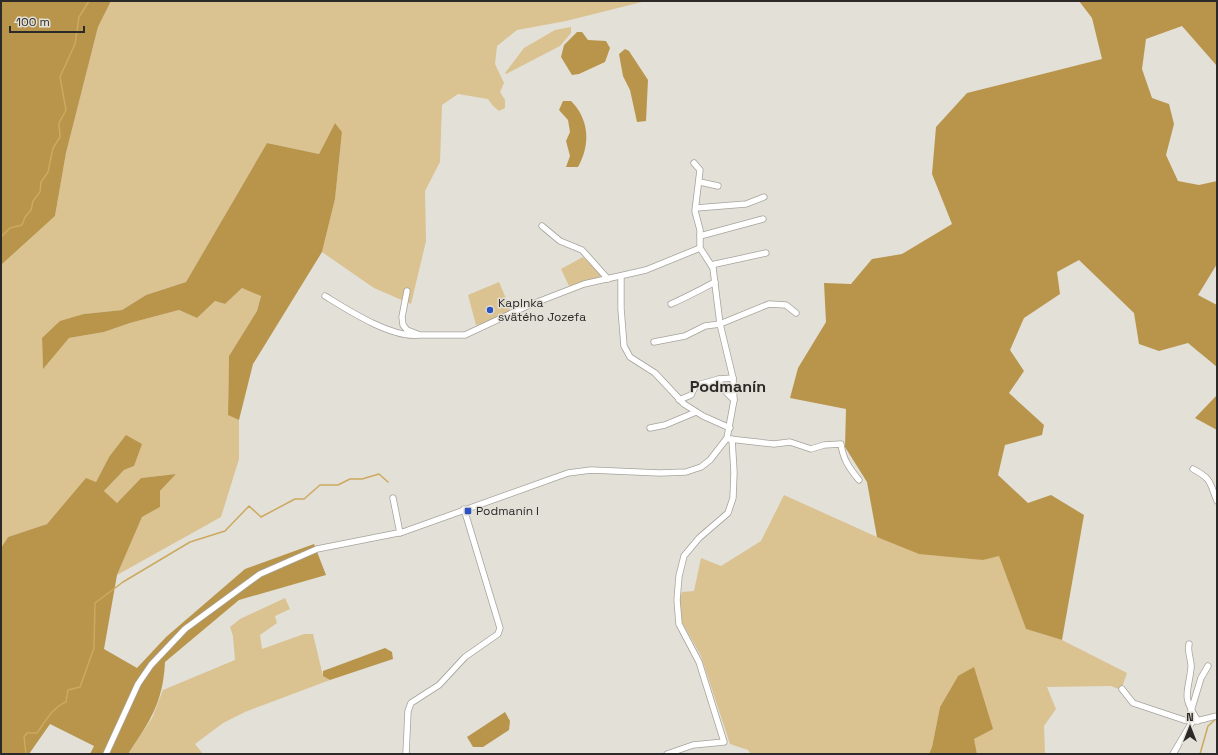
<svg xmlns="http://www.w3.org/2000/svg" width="1218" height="755" viewBox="0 0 1218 755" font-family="'Space Grotesk',sans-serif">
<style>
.green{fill:#dac291}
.forest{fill:#b8954a}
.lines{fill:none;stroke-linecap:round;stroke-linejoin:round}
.stream{stroke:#cca95e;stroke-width:1.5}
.minor-casing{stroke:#a6a39c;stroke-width:7}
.minor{stroke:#fff;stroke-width:5.5}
.poi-dot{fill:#2b53c2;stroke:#e3e0d8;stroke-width:1.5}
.labels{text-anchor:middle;stroke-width:3;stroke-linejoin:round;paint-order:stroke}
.poi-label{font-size:12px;fill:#2c2a28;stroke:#e3e0d8;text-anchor:start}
.district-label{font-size:16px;font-weight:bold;fill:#2c2a28;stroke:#e3e0d8}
</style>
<rect width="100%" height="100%" fill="#e3e0d8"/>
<!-- green -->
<g class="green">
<polygon points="111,1 646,1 566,21 517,30 497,46 495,64 504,83 500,92 505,100 505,108 499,111 493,106 488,99 458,94 442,105 440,162 425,191 426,241 411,304 374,288 322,252 335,199 342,132 335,123 319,154 267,143 186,282 146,295 122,310 84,314 42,338 43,368 69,338 104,332 130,323 179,310 197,318 215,301 225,304 242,288 261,295 257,311 229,356 228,414 239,420 239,459 221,517 117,575 142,517 160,507 160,491 176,474 141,478 117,503 104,491 124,470 134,466 109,457 96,482 86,479 47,524 8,537 1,548 1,265 55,216 66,153 98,27"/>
<polygon points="571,27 571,33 560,46 506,74 505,73 524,48 555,30"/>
<polygon points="583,257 600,273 601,277 569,286 561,269"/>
<polygon points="499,282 510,308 509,312 481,324 476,325 468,295"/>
<polygon points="784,495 877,537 983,560 999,555 1026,629 1062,640 1127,673 1121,690 1111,686 1047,687 1056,709 1044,726 1045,754 977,754 958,676 940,707 932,747 929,754 751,754 748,750 730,744 701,656 682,622 679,603 682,592 694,591 701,558 721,566 761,541"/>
<polygon points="285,598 290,609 275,616 277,623 260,635 262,649 304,634 313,634 323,676 330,680 245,712 223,723 195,744 203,754 128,754 152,718 163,690 235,660 233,636 230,627 240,619"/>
</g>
<!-- forest -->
<g class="forest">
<polygon points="1,1 111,1 98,27 66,153 55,216 1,265"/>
<polygon points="1079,1 1217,1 1217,66 1182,26 1146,39 1142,69 1152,98 1169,104 1174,124 1166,155 1178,181 1199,185 1217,181 1217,264 1198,295 1217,305 1217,367 1188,343 1159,351 1139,344 1134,313 1079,260 1057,272 1060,294 1024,318 1010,350 1024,371 1009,393 1044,425 1042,435 1005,445 998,475 1028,503 1051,495 1084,515 1062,640 1026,629 999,556 983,560 919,554 877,537 867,482 845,447 846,409 790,398 798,368 826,322 824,283 851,284 872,259 902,254 952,224 932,174 936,127 967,93 1102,59 1092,18"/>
<polygon points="577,32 582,32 588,40 606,41 610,48 605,62 579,74 572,75 561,57 564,45"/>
<polygon points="625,49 629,51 648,80 646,121 637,122 630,90 623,76 619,54"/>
<path d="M563,101H571C589,119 591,144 578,167H566L570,156L566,141L570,132L568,120L559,110Z"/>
<polygon points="335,123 342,132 335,199 322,252 253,364 239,420 228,415 229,356 257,311 261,296 242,288 225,304 215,301 197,318 179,310 130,323 104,332 69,338 43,369 42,338 60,321 84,314 122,310 146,295 186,282 267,143 319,154"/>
<polygon points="1217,395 1217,430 1195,418"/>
<path d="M126,435L142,444L134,466L124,470L104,491L117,503L141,478L176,474L160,491V507L142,517L117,575L104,649L137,668L166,637L245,569L314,544L326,575L239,600L165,662C163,703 150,721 128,754H90L94,746L50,724L29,754H1V548L8,537L47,524L86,478L96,482L109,457Z"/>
<polygon points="385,648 392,652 393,659 330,680 323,676 323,671"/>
<polygon points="974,667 993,729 974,739 977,754 929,754 932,747 940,707 958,676"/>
<polygon points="505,712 510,721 509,730 483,747 473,747 467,737"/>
</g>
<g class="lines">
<!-- stream -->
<g class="stream">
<polyline points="1,237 10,228 22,225 25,217 31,210 33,201 40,192 41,182 48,172 53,148 60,137 59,123 66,110 60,77 75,44 79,17 89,1"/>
<path d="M26,754L24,737L27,733H37C45,722 53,707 66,702L68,690L80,687L94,648L95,603L123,582L190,542L225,531L249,506L261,517L295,499H304L320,485H338L350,479H362L379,474L388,482"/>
<polyline points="1200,754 1208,726 1217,718"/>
</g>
<defs>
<g id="minor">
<polyline points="700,182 718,186"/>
<polyline points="696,208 746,204 764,197"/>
<polyline points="542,226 560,241 582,250 608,279"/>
<polyline points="700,236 763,219"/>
<polyline points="711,265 766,253"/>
<polyline points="621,276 621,309 624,346 630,357 655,373 684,404 703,416 730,428"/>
<polyline points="407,291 402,317 403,325 407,330 420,335 465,335 527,306 584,284 646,270 700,248"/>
<path d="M325,296C348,310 391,338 418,335"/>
<path d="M671,304C687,297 700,290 715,282"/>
<polyline points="654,342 685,336 705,326 720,324 769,304 786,305 796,313"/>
<polyline points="733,378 719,379 722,388 734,400"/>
<polyline points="679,400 691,395 695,387 701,384 719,379"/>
<polyline points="650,428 665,425 696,412"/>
<path d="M729,439L774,444L790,442L811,449L824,445L841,444C843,459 849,468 859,480"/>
<path d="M1193,469C1213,480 1209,482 1217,501"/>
<polyline points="393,498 400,533"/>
<path d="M1189,644C1187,653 1192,661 1191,668C1188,696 1181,694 1198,721"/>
<path d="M1122,689L1133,703L1184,720C1197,723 1205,718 1217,716"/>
<polyline points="1191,711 1201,678 1208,666"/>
<polyline points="106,754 138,684 151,665 185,629 260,574 317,549 403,532 568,473 591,470 660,473 686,472 701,467 710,460 727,438 734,400 733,378 720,324 713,268 700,248 700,230 695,211 700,170 694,163"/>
<polyline points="406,754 408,711 411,703 439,685 465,657 498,634 500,628 464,509"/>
<polyline points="667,754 693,745 724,742 699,662 679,624 677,600 679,576 684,556 699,538 728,513 733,498 734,472 732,439"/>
<polyline points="1173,754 1192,722"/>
</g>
</defs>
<!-- minor casing -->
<use href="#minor" class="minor-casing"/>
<!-- minor -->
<use href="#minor" class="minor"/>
</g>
<!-- markers -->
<g class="poi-dot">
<circle cx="490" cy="310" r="4"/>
<rect x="464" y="507" width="8" height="8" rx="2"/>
</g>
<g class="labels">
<!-- poi labels -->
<g class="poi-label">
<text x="498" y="307">Kaplnka<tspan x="498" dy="14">svätého Jozefa</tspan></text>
<text x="476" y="515">Podmanín I</text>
</g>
<!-- district labels -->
<g class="district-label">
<text x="728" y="392">Podmanín</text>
</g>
</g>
<!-- border -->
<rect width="1218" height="755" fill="none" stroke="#2c2a28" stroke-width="4"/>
<!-- north arrow -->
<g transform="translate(1190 727)" stroke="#e3e0d8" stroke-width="3" paint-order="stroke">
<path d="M0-3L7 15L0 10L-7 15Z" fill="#2c2a28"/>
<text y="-6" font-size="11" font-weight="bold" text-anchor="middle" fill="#2c2a28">N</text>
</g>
<!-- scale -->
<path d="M10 26v6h74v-6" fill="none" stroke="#2c2a28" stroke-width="2"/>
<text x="16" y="26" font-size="12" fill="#2c2a28" stroke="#e3e0d8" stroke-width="3" paint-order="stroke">100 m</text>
</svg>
